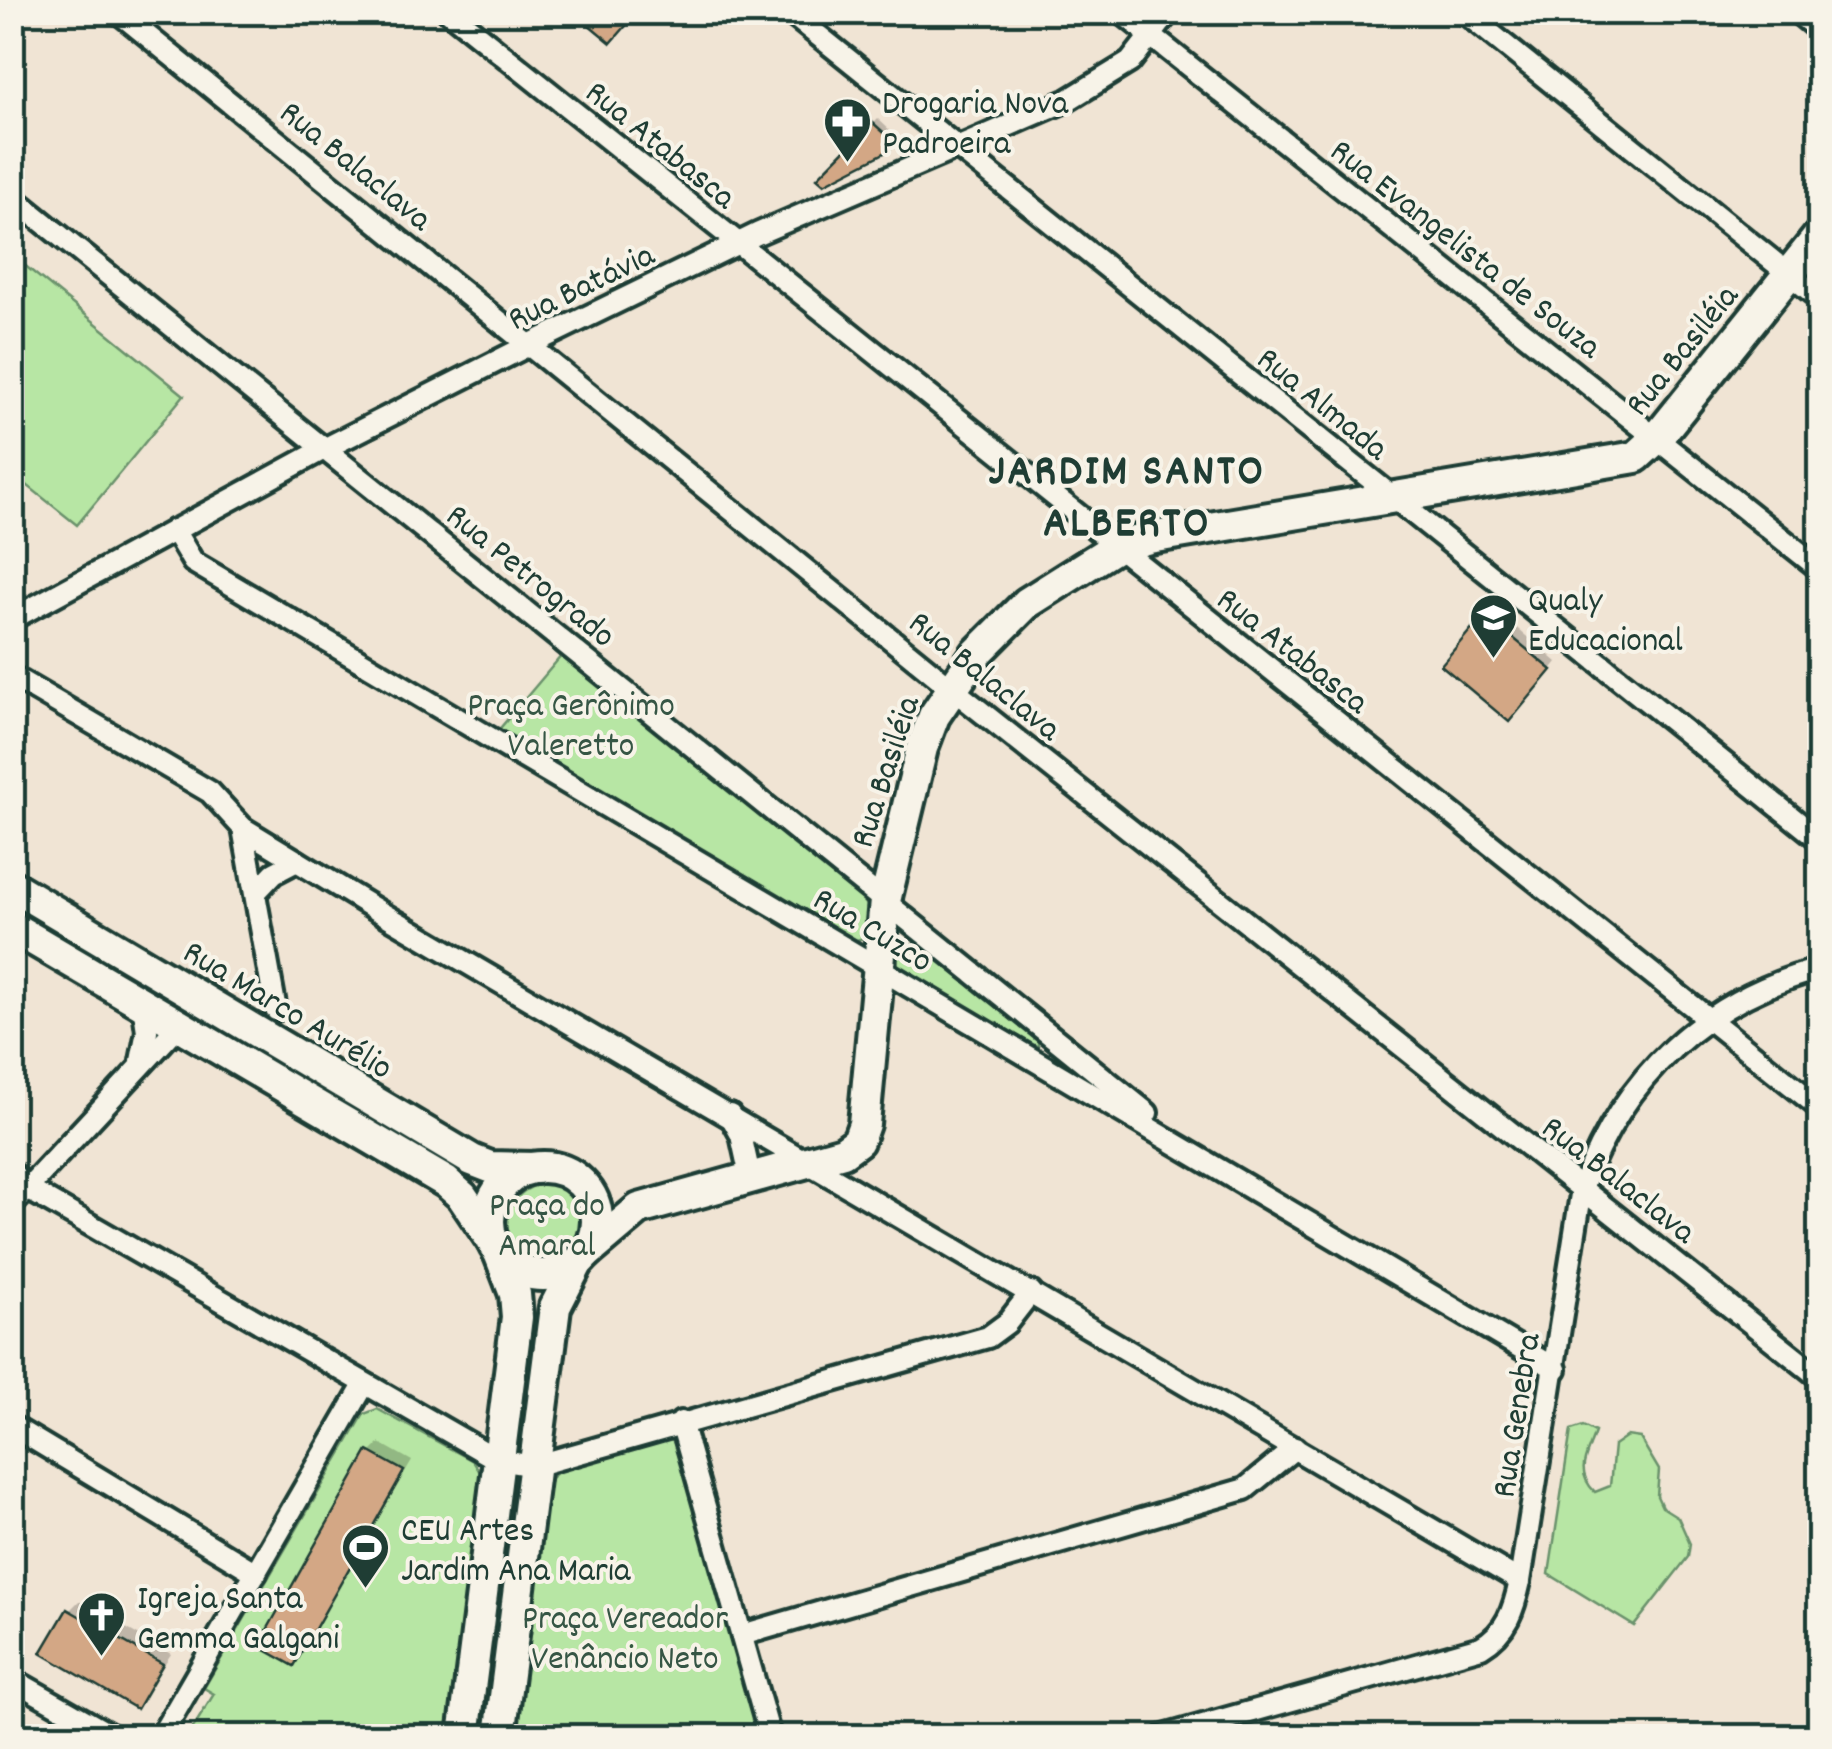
<svg xmlns="http://www.w3.org/2000/svg" width="1832" height="1749" viewBox="0 0 1832 1749" font-family="Dekko,sans-serif">
<style>
.green{fill:#b7e6a4;stroke:#6b926c;stroke-width:2.5}
.shadow{fill:#0003}
.building{fill:#d3a785;stroke:#1f3d34;stroke-width:2.5}
.lines{fill:none;stroke-linecap:round;stroke-linejoin:round}
.street-casing{stroke:#1f3d34;stroke-width:28}
.secondary-casing{stroke:#1f3d34;stroke-width:38}
.street{stroke:#f7f3e8;stroke-width:20}
.secondary{stroke:#f7f3e8;stroke-width:30}
.labels{text-anchor:middle;stroke-width:8;stroke-linejoin:round;paint-order:stroke}
.poi-label{font-size:35px;fill:#1f3d34;stroke:#f7f3e8;text-anchor:start}
.street-label{font-size:35px;fill:#1f3d34;stroke:#f7f3e8}
.park-label{font-size:35px;fill:#365645;stroke:#f7f3e8}
.district-label{font-size:45px;font-weight:bold;letter-spacing:2.5px;fill:#1f3d34;stroke:#f7f3e8}
</style>
<rect width="100%" height="100%" fill="#f0e4d4"/>
<filter id="ink" filterUnits="userSpaceOnUse"><feTurbulence type="fractalNoise" baseFrequency=".01" numOctaves="2"/><feDisplacementMap in="SourceGraphic" scale="20" xChannelSelector="R" yChannelSelector="G"/><feConvolveMatrix kernelMatrix="1 2 1 2 8 2 1 2 1" color-interpolation-filters="sRGB"/></filter>
<g filter="url(#ink)">
<!-- green -->
<g class="green">
<polygon points="12,255 184,395 77,525 13,474"/>
<polygon points="562,655 860,896 870,909 869,936 851,942 496,733"/>
<polygon points="13,899 183,1001 187,1016 276,1065 290,1063 293,1072 291,1075 104,972 100,959 13,907"/>
<polygon points="910,944 923,949 1038,1040 1038,1047 898,968 897,954"/>
<circle cx="547" cy="1224" r="40"/>
<polygon points="537,1313 541,1314 527,1422 519,1422 530,1314"/>
<polygon points="377,1409 473,1461 482,1475 450,1736 188,1736 214,1694 204,1688 364,1414"/>
<path d="M1583,1426L1595,1432C1587,1456 1574,1471 1595,1492L1610,1486L1614,1445L1627,1436L1640,1438L1659,1470L1657,1496L1662,1507L1678,1517L1690,1544L1688,1557L1634,1626L1549,1574L1571,1430Z"/>
<polygon points="667,1440 673,1441 679,1453 759,1736 511,1736 545,1483 559,1471"/>
<polygon points="511,1492 518,1497 489,1736 475,1736 507,1494"/>
</g>
<!-- shadow -->
<g class="shadow">
<polygon points="878,119 893,133 893,143 821,178"/>
<polygon points="1493,608 1557,662 1516,712 1444,665"/>
<polygon points="380,1443 412,1461 293,1663 370,1453"/>
<polygon points="79,1601 171,1654 137,1706 69,1611"/>
</g>
<!-- building -->
<g class="building">
<polygon points="598,12 638,12 611,43 588,24"/>
<polygon points="872,122 890,138 890,150 824,184 817,178"/>
<polygon points="1484,614 1552,670 1509,722 1441,665"/>
<polygon points="368,1451 404,1471 294,1666 258,1646"/>
<polygon points="67,1609 163,1664 137,1709 41,1653"/>
</g>
<g class="lines">
<defs>
<g id="street">
<polyline points="118,12 950,687 1820,1378"/>
<polyline points="449,12 1820,1108"/>
<polyline points="789,12 1820,840"/>
<polyline points="1121,12 1820,569"/>
<polyline points="1464,12 1820,299"/>
<polyline points="1797,12 1820,31"/>
<polyline points="12,197 1147,1113"/>
<polyline points="174,530 193,562 1556,1369"/>
<polyline points="12,619 324,449 531,344 757,234 1068,100 1130,62 1169,12"/>
<polyline points="12,676 210,792 243,828 382,913 1520,1581"/>
<polyline points="243,828 276,1010"/>
<polyline points="258,890 274,873 297,861"/>
<polyline points="141,1061 147,1031 143,1004"/>
<polyline points="730,1115 741,1135 750,1176"/>
<polyline points="12,1173 28,1189 498,1460 534,1466 988,1337 1007,1323 1031,1292"/>
<polyline points="12,1205 179,1025"/>
<polyline points="681,1422 770,1736"/>
<polyline points="12,1426 256,1573"/>
<polyline points="742,1635 1245,1489 1295,1448"/>
<polyline points="12,1679 112,1736"/>
<polyline points="161,1736 364,1385"/>
<path d="M1164,1736L1481,1647C1507,1632 1514,1609 1520,1581L1582,1188C1623,1077 1704,999 1820,969"/>
</g>
<g id="secondary">
<polyline points="12,886 472,1160 490,1167 536,1168"/>
<polyline points="12,927 446,1182 462,1196 493,1242"/>
<circle cx="543" cy="1221" r="54"/>
<polyline points="587,1253 639,1209 843,1152 858,1141 864,1124 885,901 922,748 934,716 977,653 1027,603 1114,548 1149,538 1636,457 1657,438 1820,235"/>
<polyline points="464,1736 517,1317 515,1294 500,1255"/>
<polyline points="500,1736 555,1307 578,1262"/>
</g>
</defs>
<!-- street casing -->
<use href="#street" class="street-casing"/>
<!-- secondary casing -->
<use href="#secondary" class="secondary-casing"/>
<!-- street -->
<use href="#street" class="street"/>
<!-- secondary -->
<use href="#secondary" class="secondary"/>
</g>
</g>
<!-- icons -->
<defs>
<symbol id="pharmacy-pin" viewBox="-11 -11 22 30"><path d="M0 17L-7.5 6A9.5 9.5 0 1 1 7.5 6Z" fill="#1f3d34" stroke="#f7f3e8"/><path d="M-2-6h4v4h4v4h-4v4h-4v-4h-4v-4h4Z" fill="#fff"/></symbol>
<symbol id="school-pin" viewBox="-11 -11 22 30"><path d="M0 17L-7.5 6A9.5 9.5 0 1 1 7.5 6Z" fill="#1f3d34" stroke="#f7f3e8"/><path d="M0-5L7-2L0 1L-7-2ZM-4 1L0 2.5L4 1V4Q0 6-4 4Z" fill="#fff"/></symbol>
<symbol id="stadium-pin" viewBox="-11 -11 22 30"><path d="M0 17L-7.5 6A9.5 9.5 0 1 1 7.5 6Z" fill="#1f3d34" stroke="#f7f3e8"/><path d="M0-5a6.5 5 0 1 0 0 10a6.5 5 0 1 0 0-10ZM-3.5-1.8h7v3.6h-7Z" fill="#fff"/></symbol>
<symbol id="church-pin" viewBox="-11 -11 22 30"><path d="M0 17L-7.5 6A9.5 9.5 0 1 1 7.5 6Z" fill="#1f3d34" stroke="#f7f3e8"/><path d="M-1.2-6h2.4v3.5h3.3v2.4h-3.3V6h-2.4V-.1h-3.3v-2.4h3.3Z" fill="#fff"/></symbol>
</defs>
<g fill-rule="evenodd">
<use href="#pharmacy-pin" x="820" y="94" width="55" height="75"/>
<use href="#school-pin" x="1466" y="590" width="55" height="75"/>
<use href="#stadium-pin" x="338" y="1520" width="55" height="75"/>
<use href="#church-pin" x="74" y="1588" width="55" height="75"/>
</g>
<g class="labels">
<!-- poi labels -->
<g class="poi-label">
<text x="882" y="113">Drogaria Nova<tspan x="882" dy="40">Padroeira</tspan></text>
<text x="1528" y="610">Qualy<tspan x="1528" dy="40">Educacional</tspan></text>
<text x="401" y="1540">CEU Artes<tspan x="401" dy="40">Jardim Ana Maria</tspan></text>
<text x="137" y="1608">Igreja Santa<tspan x="137" dy="40">Gemma Galgani</tspan></text>
</g>
<!-- street labels -->
<g class="street-label">
<text transform="translate(662 143) rotate(39)" y="12">Rua Atabasca</text>
<text transform="translate(357 164) rotate(39)" y="12">Rua Balaclava</text>
<text transform="translate(1467 247) rotate(38)" y="12">Rua Evangelista de Souza</text>
<text transform="translate(580 285) rotate(-26)" y="12">Rua Batávia</text>
<text transform="translate(1680 349) rotate(-51)" y="12">Rua Basiléia</text>
<text transform="translate(1324 402) rotate(39)" y="12">Rua Almada</text>
<text transform="translate(532 574) rotate(39)" y="12">Rua Petrogrado</text>
<text transform="translate(1294 649) rotate(38)" y="12">Rua Atabasca</text>
<text transform="translate(986 674) rotate(39)" y="12">Rua Balaclava</text>
<text transform="translate(883 771) rotate(-72)" y="12">Rua Basiléia</text>
<text transform="translate(874 928) rotate(31)" y="12">Rua Cuzco</text>
<text transform="translate(289 1008) rotate(31)" y="12">Rua Marco Aurélio</text>
<text transform="translate(1620 1178) rotate(38)" y="12">Rua Balaclava</text>
<text transform="translate(1514 1415) rotate(-81)" y="12">Rua Genebra</text>
</g>
<!-- park labels -->
<g class="park-label">
<text x="571" y="715">Praça Gerônimo<tspan x="571" dy="40">Valeretto</tspan></text>
<text x="547" y="1215">Praça do<tspan x="547" dy="40">Amaral</tspan></text>
<text x="625" y="1628">Praça Vereador<tspan x="625" dy="40">Venâncio Neto</tspan></text>
</g>
<!-- district labels -->
<g class="district-label">
<text x="1127" y="483">JARDIM SANTO<tspan x="1127" dy="52">ALBERTO</tspan></text>
</g>
</g>
<!-- margin -->
<rect width="1832" height="1749" fill="none" stroke="#f7f3e8" stroke-width="50"/>
<rect x="25" y="25" width="1782" height="1699" fill="none" stroke="#1f3d34" stroke-width="4" filter="url(#ink)"/>
</svg>
